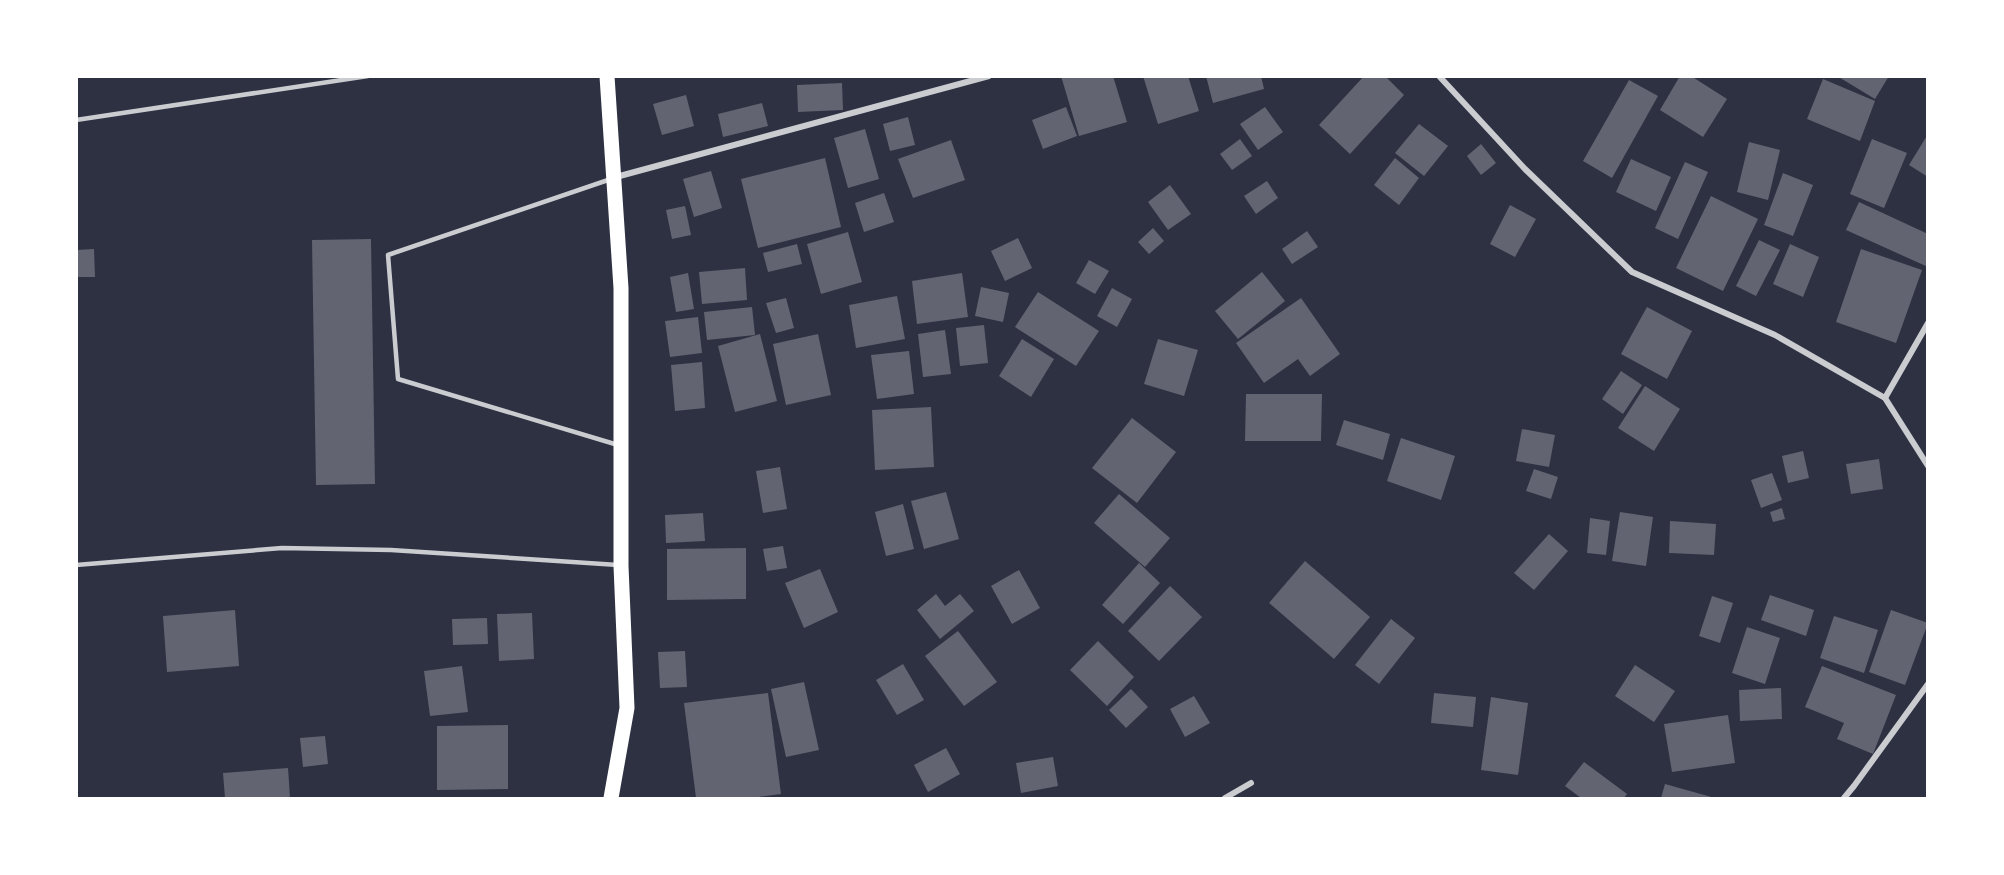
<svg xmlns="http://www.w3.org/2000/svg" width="2004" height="875" viewBox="0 0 2004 875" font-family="Overpass,sans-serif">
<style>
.building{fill:#626471}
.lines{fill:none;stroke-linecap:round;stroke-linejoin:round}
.service{stroke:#caccd0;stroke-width:4.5}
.minor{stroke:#caccd0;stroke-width:6}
.primary{stroke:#fff;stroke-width:15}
</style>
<rect width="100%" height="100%" fill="#2d3142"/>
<!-- building -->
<g class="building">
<polygon points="1061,76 1113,76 1127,122 1079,136"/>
<polygon points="1143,76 1188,76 1199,111 1158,124"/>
<polygon points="1206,76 1261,76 1264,89 1213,103"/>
<polygon points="1364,76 1385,76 1404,95 1350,154 1319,125"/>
<polygon points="1680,76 1691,76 1727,99 1703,137 1660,110"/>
<polygon points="1837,76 1889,76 1875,99"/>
<polygon points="1823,79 1875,101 1860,141 1807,119"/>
<polygon points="1629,80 1658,96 1612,178 1583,161"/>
<polygon points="842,83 843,110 798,112 797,85"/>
<polygon points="686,95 694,126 662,135 653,104"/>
<polygon points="762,103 768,126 723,137 718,114"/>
<polygon points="1066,107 1077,136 1043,149 1032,120"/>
<polygon points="1265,107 1283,132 1258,150 1240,124"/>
<polygon points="908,117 915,145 890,151 883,124"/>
<polygon points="1419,124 1448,146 1424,176 1395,153"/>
<polygon points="865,129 879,179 848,188 834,138"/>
<polygon points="1928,134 1928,177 1909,165"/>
<polygon points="1240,139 1252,156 1232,170 1220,154"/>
<polygon points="1872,139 1907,153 1884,208 1850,194"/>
<polygon points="951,140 965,180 913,198 898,159"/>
<polygon points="1749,142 1780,150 1768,200 1737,192"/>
<polygon points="1481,144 1496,163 1481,175 1467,156"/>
<polygon points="825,158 841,227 758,248 741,179"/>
<polygon points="1395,158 1419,178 1399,205 1374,185"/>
<polygon points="1631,159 1671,177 1656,211 1616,192"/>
<polygon points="1685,162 1708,172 1678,239 1655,228"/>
<polygon points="711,171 722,208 694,217 683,179"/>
<polygon points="1783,173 1813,185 1793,236 1764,225"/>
<polygon points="1267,181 1278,198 1256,214 1244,196"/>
<polygon points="1170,185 1191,214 1168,230 1148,202"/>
<polygon points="884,193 894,222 864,232 855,203"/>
<polygon points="1711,196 1758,219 1723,291 1676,268"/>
<polygon points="1859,202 1928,234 1928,267 1846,230"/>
<polygon points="1510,205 1536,219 1515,257 1490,244"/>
<polygon points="685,206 691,235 672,239 666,210"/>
<polygon points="1153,228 1164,241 1149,254 1138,242"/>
<polygon points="1307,231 1318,247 1292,264 1282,249"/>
<polygon points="848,232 862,282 821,294 807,244"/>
<polygon points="1018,238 1032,268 1005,281 991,251"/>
<polygon points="371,239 375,484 316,485 312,240"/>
<polygon points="1759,240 1780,250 1756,296 1736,286"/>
<polygon points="797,244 802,264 768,272 763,253"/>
<polygon points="1790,244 1819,257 1803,297 1773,284"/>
<polygon points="94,249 95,277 76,277 76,250"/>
<polygon points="1861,249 1922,270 1896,343 1836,322"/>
<polygon points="1089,260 1109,271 1095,294 1076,283"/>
<polygon points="745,268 747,300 702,304 699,272"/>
<polygon points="1262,272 1285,301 1238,339 1215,311"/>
<polygon points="688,273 694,309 676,312 670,277"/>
<polygon points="962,273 968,317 917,324 912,281"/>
<polygon points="981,287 1009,293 1003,322 975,316"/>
<polygon points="1112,288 1132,299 1117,327 1097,316"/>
<polygon points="1038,292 1099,331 1076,366 1015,327"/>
<polygon points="897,296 905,339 856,348 849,305"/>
<polygon points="786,298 794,328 776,333 766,303"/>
<polygon points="1301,298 1340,354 1310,376 1298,359 1264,383 1236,343"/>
<polygon points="752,307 755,335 707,340 704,312"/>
<polygon points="1647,307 1692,331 1667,379 1621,354"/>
<polygon points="698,317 702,353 670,357 665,321"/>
<polygon points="984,325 988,363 960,366 956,328"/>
<polygon points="945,330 951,374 923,377 918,334"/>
<polygon points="760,334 777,401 735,412 718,346"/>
<polygon points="818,334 831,395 786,405 773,344"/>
<polygon points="1022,339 1054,359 1031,397 999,376"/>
<polygon points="1158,339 1198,350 1184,396 1144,384"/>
<polygon points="909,351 914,394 877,399 871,355"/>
<polygon points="702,362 705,408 675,411 671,365"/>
<polygon points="1621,371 1642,385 1623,414 1602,399"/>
<polygon points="1645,386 1680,409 1654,451 1618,428"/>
<polygon points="1246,394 1322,394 1321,441 1245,441"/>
<polygon points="931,407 934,467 875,470 872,410"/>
<polygon points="1132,418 1176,452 1137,503 1092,468"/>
<polygon points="1344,420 1390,434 1383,460 1336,445"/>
<polygon points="1522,429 1555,435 1549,467 1516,461"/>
<polygon points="1401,438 1455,456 1441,500 1387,481"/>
<polygon points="1803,451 1809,478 1788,483 1782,456"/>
<polygon points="1879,459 1883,489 1851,494 1846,464"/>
<polygon points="780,467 787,509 763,513 756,471"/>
<polygon points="1534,469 1558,477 1551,499 1526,491"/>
<polygon points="1772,473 1782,500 1761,508 1751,480"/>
<polygon points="946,492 959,539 924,549 911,501"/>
<polygon points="1119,494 1170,538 1145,567 1094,523"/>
<polygon points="903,504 914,549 886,556 875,512"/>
<polygon points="1782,508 1785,519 1773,522 1770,512"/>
<polygon points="1620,512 1653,517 1646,566 1612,561"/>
<polygon points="703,513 705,541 666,543 665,515"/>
<polygon points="1590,518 1610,521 1606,555 1587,553"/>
<polygon points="1670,521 1716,524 1714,555 1669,553"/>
<polygon points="1549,534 1568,551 1534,590 1514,573"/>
<polygon points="783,546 787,568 767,571 763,549"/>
<polygon points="746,548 746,599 667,600 667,549"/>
<polygon points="1305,561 1370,617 1334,659 1269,603"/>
<polygon points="1139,563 1160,583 1123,624 1102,605"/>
<polygon points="820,569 838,612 804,628 785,583"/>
<polygon points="1019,570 1040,608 1012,624 991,586"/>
<polygon points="1170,586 1202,617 1159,661 1128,631"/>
<polygon points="936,594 945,606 960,594 974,611 940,639 917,610"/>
<polygon points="1770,595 1814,610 1806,636 1761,620"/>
<polygon points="1712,596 1733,603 1720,643 1699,636"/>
<polygon points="235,610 239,666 167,672 163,616"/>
<polygon points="1891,610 1928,623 1905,685 1869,672"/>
<polygon points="532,613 534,659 499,661 497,614"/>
<polygon points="1834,616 1878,630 1864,673 1820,658"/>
<polygon points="487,618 488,644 453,645 452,619"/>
<polygon points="1391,619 1415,638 1379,684 1355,665"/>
<polygon points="1747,627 1780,638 1765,684 1732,673"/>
<polygon points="958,631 997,682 964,706 925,656"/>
<polygon points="1098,641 1134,677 1107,706 1070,670"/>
<polygon points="685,651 687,687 660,688 658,652"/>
<polygon points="903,664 924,700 897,715 876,680"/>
<polygon points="1635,665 1675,691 1654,722 1615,696"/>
<polygon points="462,666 468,712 430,716 424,671"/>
<polygon points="1822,666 1896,695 1873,754 1837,739 1844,723 1805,707"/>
<polygon points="804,682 819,750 786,757 771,689"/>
<polygon points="1781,688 1782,719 1740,721 1739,690"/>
<polygon points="1131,689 1148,707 1126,728 1109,710"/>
<polygon points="768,693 781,794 751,798 696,798 684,703"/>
<polygon points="1434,693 1476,697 1473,727 1431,723"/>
<polygon points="1194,696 1210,723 1185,737 1170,709"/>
<polygon points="1491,697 1528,703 1518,775 1481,770"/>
<polygon points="1728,715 1735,763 1672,772 1664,724"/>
<polygon points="508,725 508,789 437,790 437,726"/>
<polygon points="325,736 328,764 303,767 300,738"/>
<polygon points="946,748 960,774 928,792 914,765"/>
<polygon points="1053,757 1058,786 1021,793 1016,763"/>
<polygon points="1584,762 1627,794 1624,798 1581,798 1565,786"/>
<polygon points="288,768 290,798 225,798 223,773"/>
<polygon points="1665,784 1715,798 1661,798"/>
</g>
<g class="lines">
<!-- service -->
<g class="service">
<polyline points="76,120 368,76"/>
<polyline points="611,179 388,255 398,379 618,445"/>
<polyline points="76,565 282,548 391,550 618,565"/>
</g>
<!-- minor -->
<g class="minor">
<polyline points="1439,76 1525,169 1632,272 1775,335 1885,398 1928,466"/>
<polyline points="616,177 989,76"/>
<polyline points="1885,398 1928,323"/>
<polyline points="1225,798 1251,783"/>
<polyline points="1844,798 1854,786 1928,684"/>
</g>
<!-- primary -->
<polyline class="primary" points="607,76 621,288 621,566 627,708 611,798"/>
</g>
<!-- border -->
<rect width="2004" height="875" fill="none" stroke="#ffffff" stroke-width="156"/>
</svg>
